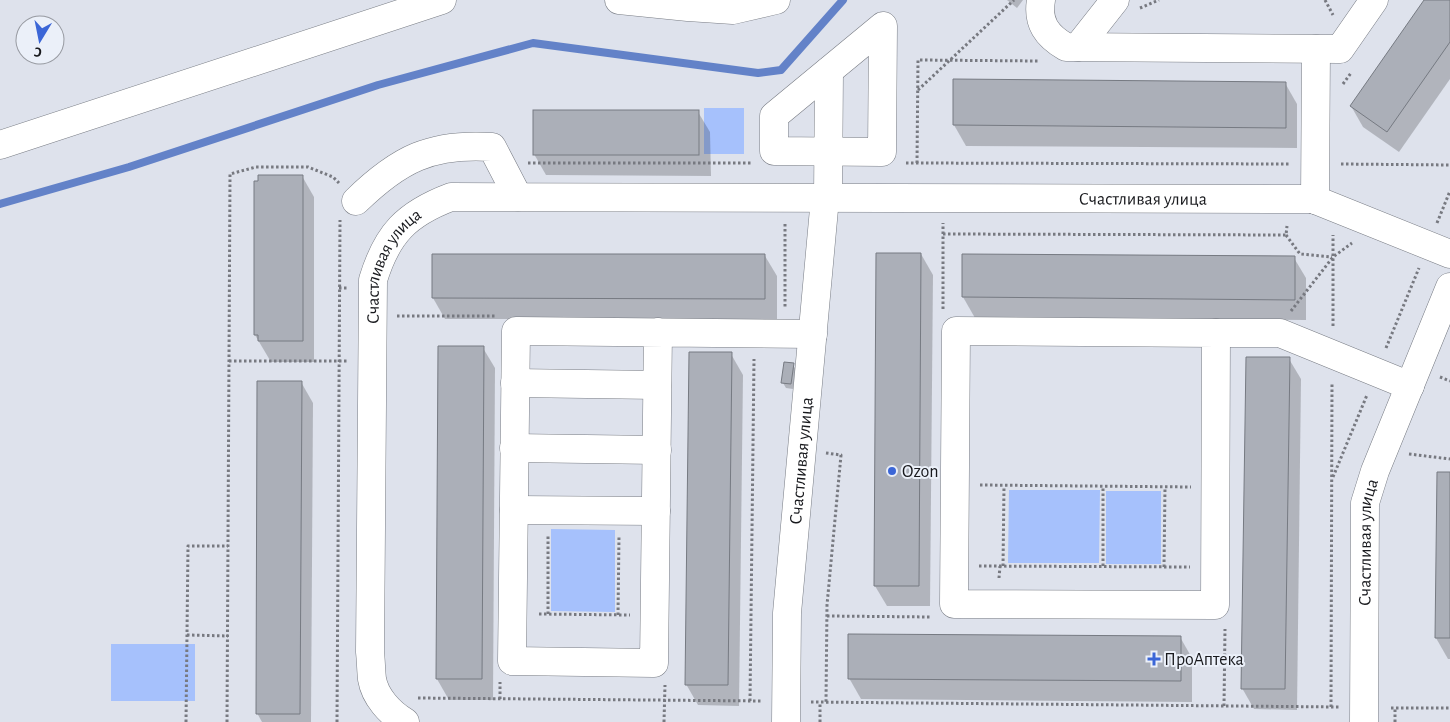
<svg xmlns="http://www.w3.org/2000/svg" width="1450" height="722" viewBox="0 0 1450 722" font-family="'Alegreya Sans',sans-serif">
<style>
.green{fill:#a6c1fc}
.shadow{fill:#0003}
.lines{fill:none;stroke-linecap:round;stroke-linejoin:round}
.stream{stroke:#6382c8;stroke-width:8}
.building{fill:#abafb8;stroke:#767a82}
.minor-casing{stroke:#787c84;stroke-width:29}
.path{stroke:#777980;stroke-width:3;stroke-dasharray:2.5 2.5;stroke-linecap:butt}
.minor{stroke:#fff;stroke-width:28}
.poi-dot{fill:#3b66d7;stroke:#ebf0f9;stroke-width:2}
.labels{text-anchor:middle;stroke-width:4;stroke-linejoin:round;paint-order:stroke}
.street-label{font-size:18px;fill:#18191d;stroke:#ebf0f9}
.poi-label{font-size:18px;fill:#18191d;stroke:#ebf0f9;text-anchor:start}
</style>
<rect width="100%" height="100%" fill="#dee2ec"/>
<!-- green -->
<g class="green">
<rect x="704" y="108" width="40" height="46"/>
<polygon points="1009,490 1100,490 1099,563 1008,563"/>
<rect x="1106" y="491" width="55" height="73"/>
<polygon points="551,529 615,530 615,612 551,611"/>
<rect x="111" y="644" width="84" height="57"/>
</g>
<!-- shadow -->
<g class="shadow">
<polygon points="1007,0 1023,0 1017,8"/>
<polygon points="1425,0 1450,0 1450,79 1399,152 1363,127 1351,106"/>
<polygon points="1285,83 1297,104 1297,148 966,146 954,125"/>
<polygon points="698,112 710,132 711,176 546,175 534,154"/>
<polygon points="302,176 314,197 314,362 271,362 255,335"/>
<polygon points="921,254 933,275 930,606 887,606 875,586"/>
<polygon points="433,256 765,256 777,276 777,319 445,319 433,298"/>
<polygon points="963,256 1294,258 1306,278 1306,320 975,318 963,297"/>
<polygon points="439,347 483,348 495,368 493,700 449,700 437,679"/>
<polygon points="731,354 743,375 739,706 698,705 686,684"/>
<polygon points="1289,359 1301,379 1297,710 1254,709 1242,688"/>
<polygon points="793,365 796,370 793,389 786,388 783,383"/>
<polygon points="301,382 313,403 311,722 262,722 257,713"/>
<polygon points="1450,473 1450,659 1448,659 1436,638"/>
<polygon points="1180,637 1192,658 1192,702 861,699 849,678"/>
</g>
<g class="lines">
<!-- stream -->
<polyline class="stream" points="0,204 129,167 378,85 533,43 758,73 781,70 843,0"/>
</g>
<!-- building -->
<g class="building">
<polygon points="1424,0 1450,0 1450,42 1387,132 1350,106"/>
<polygon points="953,79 1286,82 1286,128 953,125"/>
<rect x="533" y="110" width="166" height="45"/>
<polygon points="258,175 303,175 303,341 258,341 258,335 254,335 254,181 258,181"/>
<polygon points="876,253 921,253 919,586 874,586"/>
<polygon points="432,254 765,254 765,299 432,298"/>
<polygon points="962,254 1295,256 1295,300 962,297"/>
<polygon points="438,346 484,346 482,679 436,679"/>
<polygon points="689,352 732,352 728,685 685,685"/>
<polygon points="1246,357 1290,357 1285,689 1241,689"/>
<polygon points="784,362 794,363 791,384 781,383"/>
<polygon points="257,381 302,381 300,714 256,714"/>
<polygon points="1437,472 1450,472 1450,638 1435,638"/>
<polygon points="848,634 1181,636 1181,681 848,679"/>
</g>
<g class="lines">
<defs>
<g id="minor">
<polyline points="619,0 688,7 733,10 776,0"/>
<path d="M1041,0C1037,23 1047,36 1066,47L1340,49L1374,0"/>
<polygon points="883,26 882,152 774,151 774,116"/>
<polyline points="1078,47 1115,0"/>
<polyline points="0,145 442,0"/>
<polyline points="828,198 829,71"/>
<polyline points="1315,200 1316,49"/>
<path d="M356,201C399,159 431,143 492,147L518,197"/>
<polygon points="956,331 1216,333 1215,605 954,604"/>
<polyline points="658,332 654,663 512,661 516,331 813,334"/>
<polyline points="1216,333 1280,333 1410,386"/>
<polyline points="515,383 657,385"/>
<polyline points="514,448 657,450"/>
<polyline points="514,510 656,511"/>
<path id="s1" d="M405,722C390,713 375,697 372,679C371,670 371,661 370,652L373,280C387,234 406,214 451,197L1313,199L1450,254"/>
<path id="s2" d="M786,722L787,613L825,198"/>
<path id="s3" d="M1364,722L1365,503L1375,471L1450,287"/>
</g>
</defs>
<!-- minor casing -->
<use href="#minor" class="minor-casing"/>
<!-- path -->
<g class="path">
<polyline points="1325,0 1333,15"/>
<polyline points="1140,8 1159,0"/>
<polyline points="1343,84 1351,73"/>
<polyline points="918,90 1014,0"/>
<polyline points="528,163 752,163"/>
<polyline points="906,163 1289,164"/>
<polyline points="917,163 918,60 1039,61"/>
<polyline points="1341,164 1450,165"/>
<polyline points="1437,223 1450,191"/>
<polyline points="785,224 785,308"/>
<polyline points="943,234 1286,235 1287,226"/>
<polyline points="1286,235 1300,254 1332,257"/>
<polyline points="339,288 347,288"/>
<polyline points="943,309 943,223"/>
<polyline points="1291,311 1333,257 1352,243"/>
<polyline points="397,316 496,316"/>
<polyline points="1333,326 1333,235"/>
<polyline points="1386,348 1419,268"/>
<polyline points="229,361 347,361"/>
<polyline points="1440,377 1450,381"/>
<polyline points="826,453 841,455 827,605 826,702"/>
<polyline points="1409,454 1450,459"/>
<polyline points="1333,477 1367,395"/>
<polyline points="980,485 1191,487"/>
<polyline points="979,566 1190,567"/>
<polyline points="1003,566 1004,486"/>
<polyline points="1103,566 1103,486"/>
<polyline points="1164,567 1165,487"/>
<polyline points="999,578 1000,566"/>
<polyline points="539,614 630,615"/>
<polyline points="548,614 548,535"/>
<polyline points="618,615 619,535"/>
<polyline points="827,616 932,617"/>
<polyline points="187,635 228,636"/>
<polyline points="418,698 762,701"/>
<polyline points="500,699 500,682"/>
<polyline points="750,701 754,359"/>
<polyline points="811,702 1339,707"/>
<polyline points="1224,706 1225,629"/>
<polyline points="1331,707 1332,382"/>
<polyline points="1391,708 1450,708"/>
<polyline points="186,722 188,546 228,546"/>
<polyline points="227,722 230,174 256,167 308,167 333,177 339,183"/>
<polyline points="337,722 340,220"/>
<polyline points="664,722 665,685"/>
<polyline points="820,722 820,702"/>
<polyline points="1395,722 1395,708"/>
</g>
<!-- minor -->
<use href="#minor" class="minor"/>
</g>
<!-- markers -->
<g class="poi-dot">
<circle cx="892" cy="471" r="5"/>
<path d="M1151.5 651.5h5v5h5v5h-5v5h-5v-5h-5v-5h5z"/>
</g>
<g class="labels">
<!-- street labels -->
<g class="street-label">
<text dy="6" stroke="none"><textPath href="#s1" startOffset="1266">Счастливая улица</textPath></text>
<text dy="6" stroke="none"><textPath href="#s1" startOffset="475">Счастливая улица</textPath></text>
<text dy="6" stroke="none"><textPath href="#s2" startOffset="262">Счастливая улица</textPath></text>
<text dy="6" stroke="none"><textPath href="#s3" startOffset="180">Счастливая улица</textPath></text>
</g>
<!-- poi labels -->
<g class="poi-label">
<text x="902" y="477">Ozon</text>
<text x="1164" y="665">ПроАптека</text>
</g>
</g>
<!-- north arrow -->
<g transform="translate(40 40) rotate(190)"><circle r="24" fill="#ebf0f9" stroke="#979aa1"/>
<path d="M0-4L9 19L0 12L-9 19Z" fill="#3b66d7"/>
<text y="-8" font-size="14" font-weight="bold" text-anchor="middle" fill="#18191d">С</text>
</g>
</svg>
